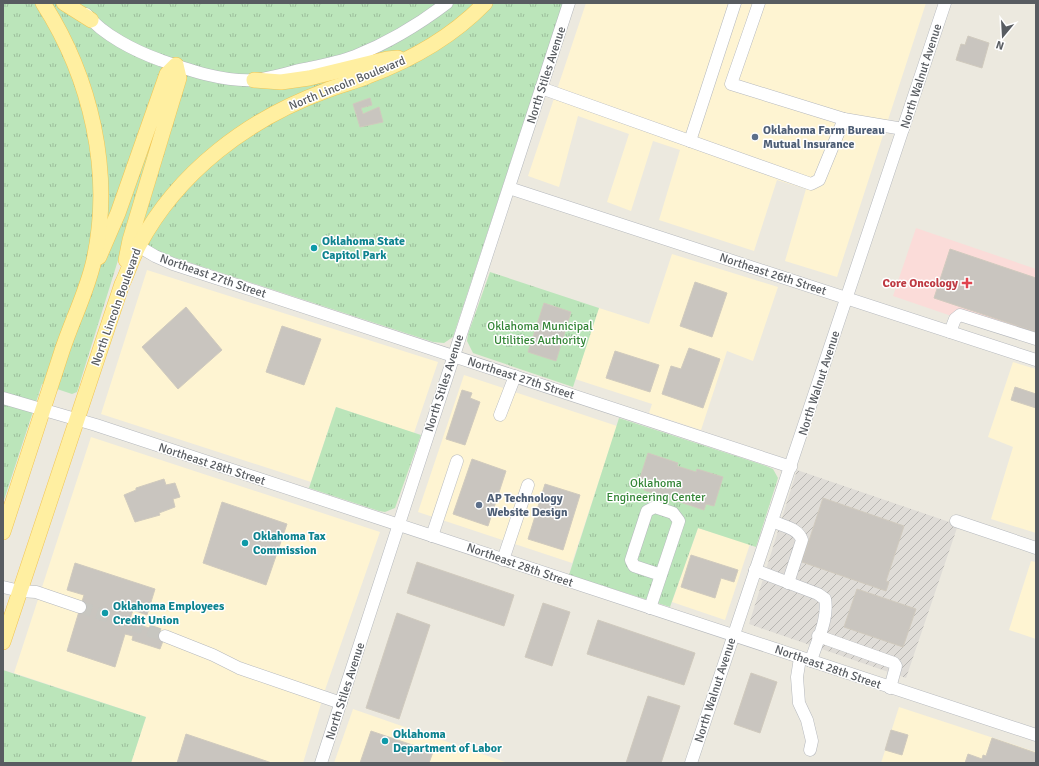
<svg xmlns="http://www.w3.org/2000/svg" width="1039" height="766" viewBox="0 0 1039 766" font-family="Signika,sans-serif">
<style>
.commercial{fill:#fef4d2}
.industrial{fill:url(#industrial-furrows)}
.medical{fill:#fbdcd9}
.park{fill:url(#park-tufts)}
.building{fill:#c9c5bf;stroke:#d0cabe}
.lines{fill:none;stroke-linecap:round;stroke-linejoin:round}
.minor-tunnel{stroke:#c7c6c0;stroke-width:12;stroke-dasharray:12 6;stroke-linecap:butt}
.minor-casing{stroke:#b5b8bd;stroke-width:13}
.major-casing{stroke:#f3c551;stroke-width:16}
.minor{stroke:#fff;stroke-width:12}
.major{stroke:#ffefa1;stroke-width:15}
.service-dot{fill:#5c6f8a;stroke:#fff;stroke-width:1.5}
.culture-dot{fill:#0f9aa8;stroke:#fff;stroke-width:1.5}
.health-dot{fill:#e0444e;stroke:#fff;stroke-width:1.5}
.labels{text-anchor:middle;stroke-width:3;stroke-linejoin:round;paint-order:stroke}
.street-label{font-size:12px;fill:#585c61;stroke:#fff}
.service-label{font-size:12px;font-weight:bold;fill:#4e5e75;stroke:#fff;text-anchor:start}
.culture-label{font-size:12px;font-weight:bold;fill:#0d838f;stroke:#fff;text-anchor:start}
.health-label{font-size:12px;font-weight:bold;fill:#be3a42;stroke:#fff;text-anchor:end}
.park-label{font-size:12px;fill:#338536;stroke:#fff}
</style>
<defs>
<pattern id="industrial-furrows" width="10" height="10" patternUnits="userSpaceOnUse"><rect width="10" height="10" fill="#dfdcd7"/><path d="M-1 1l2-2M0 10L10 0M9 11l2-2" fill="none" stroke="#b8b6b2"/></pattern>
<pattern id="park-tufts" width="24" height="20" patternUnits="userSpaceOnUse"><rect width="24" height="20" fill="#bbe5ba"/><path d="M3 7l-1-3M5 7V3M7 7l1-3M15 17l-1-3M17 17v-4M19 17l1-3" fill="none" stroke="#9bbd9b"/></pattern>
</defs>
<rect width="100%" height="100%" fill="#ece9df"/>
<!-- commercial -->
<g class="commercial">
<polygon points="586,3 926,3 837,277 785,261 806,189 777,180 754,251 659,220 680,150 653,141 631,211 607,202 629,134 578,116 559,187 528,176"/>
<polygon points="672,254 778,287 753,361 727,351 701,430 649,413 652,404 575,379 599,308 649,324"/>
<polygon points="147,270 438,362 414,433 336,407 311,482 101,414"/>
<polygon points="1013,362 1036,369 1036,533 991,519 1013,447 988,437"/>
<polygon points="464,375 617,426 572,563 418,512"/>
<polygon points="91,437 380,532 326,687 303,763 131,763 146,717 14,673"/>
<polygon points="698,528 750,544 725,620 672,602"/>
<polygon points="1031,561 1036,562 1036,639 1009,630"/>
<polygon points="899,707 1036,752 1036,763 881,763"/>
<polygon points="353,709 508,763 334,763"/>
</g>
<!-- industrial -->
<polygon class="industrial" points="797,470 958,525 906,678 749,624"/>
<!-- medical -->
<polygon class="medical" points="916,228 1036,269 1036,345 893,296"/>
<!-- park -->
<g class="park">
<polygon points="3,3 563,3 453,337 444,343 433,342 124,241 77,392 72,394 42,384 3,503"/>
<polygon points="490,272 599,308 573,387 473,353 467,341 468,334"/>
<polygon points="336,407 421,435 395,508 385,512 379,511 309,488"/>
<polygon points="619,418 766,466 773,469 778,478 756,547 698,528 670,607 569,575"/>
<polygon points="3,670 146,717 131,763 3,763"/>
</g>
<!-- building -->
<g class="building">
<polygon points="968,36 989,43 982,68 956,60 961,44 965,45"/>
<polygon points="370,98 372,105 361,108 363,114 379,107 383,122 360,127 353,104"/>
<polygon points="950,249 1036,278 1036,332 934,298"/>
<polygon points="695,282 727,293 712,337 680,326"/>
<polygon points="544,303 571,312 556,361 528,352"/>
<polygon points="186,307 222,350 178,389 142,347"/>
<polygon points="282,326 321,339 304,385 266,372"/>
<polygon points="689,348 720,359 703,408 662,394 671,366 681,369"/>
<polygon points="615,351 659,365 650,392 606,378"/>
<polygon points="1015,387 1036,394 1036,408 1011,400"/>
<polygon points="462,390 472,393 470,398 480,402 465,445 446,439"/>
<polygon points="648,453 678,463 677,466 696,472 697,469 723,477 714,506 706,504 704,510 644,490 647,481 640,478"/>
<polygon points="472,459 506,471 488,526 453,514"/>
<polygon points="164,479 166,485 175,483 180,497 173,499 175,507 159,513 160,515 135,522 124,495 136,490 136,488"/>
<polygon points="545,484 580,495 563,550 528,539"/>
<polygon points="823,498 904,526 886,581 889,582 886,591 802,562"/>
<polygon points="222,502 287,524 266,585 203,563"/>
<polygon points="691,555 738,570 734,582 721,578 715,598 681,587"/>
<polygon points="417,562 514,595 504,626 407,593"/>
<polygon points="75,563 155,589 147,615 133,610 129,622 166,633 160,649 132,640 133,636 125,634 115,667 67,651 84,595 67,590"/>
<polygon points="857,589 916,609 903,647 844,627"/>
<polygon points="543,603 570,612 552,666 525,657"/>
<polygon points="397,613 430,625 399,719 366,708"/>
<polygon points="598,620 695,653 684,685 587,654"/>
<polygon points="751,673 777,682 760,733 734,724"/>
<polygon points="648,696 680,706 661,763 626,763"/>
<polygon points="891,730 908,735 902,755 885,750"/>
<polygon points="371,731 433,752 429,763 360,763"/>
<polygon points="186,734 272,763 177,763"/>
<polygon points="992,738 1036,753 1036,763 965,763 968,754 982,759 983,755 986,756"/>
</g>
<g class="lines">
<!-- minor-tunnel -->
<polyline class="minor-tunnel" points="80,607 165,636"/>
<defs>
<g id="minor">
<polyline points="759,3 731,84 844,119 903,129"/>
<path d="M86,14C103,35 135,51 160,60C189,70 223,82 255,80C269,78 285,74 299,70C318,66 337,63 355,56C388,43 418,25 447,3"/>
<polyline points="541,88 811,184 819,180 844,119"/>
<polyline points="690,141 735,3"/>
<polyline points="509,188 1036,360"/>
<polyline points="138,246 155,256 173,264 791,467"/>
<polyline points="950,332 955,319 960,315 1036,339"/>
<polyline points="3,398 96,425 1036,735"/>
<polyline points="500,415 515,376"/>
<path d="M772,521C783,526 798,528 802,540L788,583"/>
<polyline points="956,521 1036,548"/>
<polyline points="432,536 457,461"/>
<polyline points="503,560 528,485"/>
<path d="M755,570L818,594L825,599C829,619 816,643 811,661"/>
<polyline points="3,587 20,591 36,592 80,607"/>
<polyline points="650,608 679,521 673,513 655,507 647,511 631,560 634,566 661,575"/>
<polyline points="165,636 213,655 239,668 341,703"/>
<polyline points="818,636 894,663 896,666 890,688"/>
<polyline points="800,658 797,677 799,703 807,720 812,741 810,750"/>
<polyline points="321,763 569,3"/>
<polyline points="691,763 945,3"/>
</g>
<g id="major">
<polyline points="64,3 91,20"/>
<polyline points="254,80 281,82 309,78 387,59 398,58"/>
<polyline points="99,257 118,213 167,74 176,65 179,78 130,240 126,260"/>
<path d="M3,532C23,471 43,411 62,351C72,320 87,292 94,260C113,172 91,78 43,3"/>
<path d="M3,642L122,284C128,272 132,258 139,245C178,172 248,119 325,91C339,85 354,82 368,76C411,60 453,36 485,3"/>
</g>
</defs>
<!-- minor casing -->
<use href="#minor" class="minor-casing"/>
<!-- major casing -->
<use href="#major" class="major-casing"/>
<!-- minor -->
<use href="#minor" class="minor"/>
<!-- major -->
<use href="#major" class="major"/>
</g>
<!-- markers -->
<g class="service-dot">
<circle cx="755" cy="137" r="4"/>
<circle cx="479" cy="505" r="4"/>
</g>
<g class="culture-dot">
<circle cx="314" cy="248" r="4"/>
<circle cx="245" cy="543" r="4"/>
<circle cx="105" cy="613" r="4"/>
<circle cx="385" cy="741" r="4"/>
</g>
<path class="health-dot" d="M965 277h4v4h4v4h-4v4h-4v-4h-4v-4h4z"/>
<g class="labels">
<!-- street labels -->
<g class="street-label">
<text transform="translate(546 75) rotate(-72)" y="4">North Stiles Avenue</text>
<text transform="translate(921 76) rotate(-72)" y="4">North Walnut Avenue</text>
<text transform="translate(347 83) rotate(-22)" y="4">North Lincoln Boulevard</text>
<text transform="translate(773 274) rotate(18)" y="4">Northeast 26th Street</text>
<text transform="translate(213 276) rotate(19)" y="4">Northeast 27th Street</text>
<text transform="translate(116 307) rotate(-70)" y="4">North Lincoln Boulevard</text>
<text transform="translate(521 378) rotate(18)" y="4">Northeast 27th Street</text>
<text transform="translate(444 383) rotate(-72)" y="4">North Stiles Avenue</text>
<text transform="translate(819 383) rotate(-72)" y="4">North Walnut Avenue</text>
<text transform="translate(212 464) rotate(18)" y="4">Northeast 28th Street</text>
<text transform="translate(520 565) rotate(19)" y="4">Northeast 28th Street</text>
<text transform="translate(828 667) rotate(19)" y="4">Northeast 28th Street</text>
<text transform="translate(715 690) rotate(-72)" y="4">North Walnut Avenue</text>
<text transform="translate(345 691) rotate(-72)" y="4">North Stiles Avenue</text>
</g>
<!-- service labels -->
<g class="service-label">
<text x="763" y="134">Oklahoma Farm Bureau<tspan x="763" dy="14">Mutual Insurance</tspan></text>
<text x="487" y="502">AP Technology<tspan x="487" dy="14">Website Design</tspan></text>
</g>
<!-- culture labels -->
<g class="culture-label">
<text x="322" y="245">Oklahoma State<tspan x="322" dy="14">Capitol Park</tspan></text>
<text x="253" y="540">Oklahoma Tax<tspan x="253" dy="14">Commission</tspan></text>
<text x="113" y="610">Oklahoma Employees<tspan x="113" dy="14">Credit Union</tspan></text>
<text x="393" y="738">Oklahoma<tspan x="393" dy="14">Department of Labor</tspan></text>
</g>
<!-- health labels -->
<g class="health-label">
<text x="958" y="287">Core Oncology</text>
</g>
<!-- park labels -->
<g class="park-label">
<text x="540" y="330">Oklahoma Municipal<tspan x="540" dy="14">Utilities Authority</tspan></text>
<text x="656" y="487">Oklahoma<tspan x="656" dy="14">Engineering Center</tspan></text>
</g>
</g>
<!-- border -->
<rect width="1039" height="766" fill="none" stroke="#585c61" stroke-width="8"/>
<!-- north arrow -->
<g transform="translate(1003 36) rotate(198)" stroke="#ffffff" stroke-width="3" paint-order="stroke">
<path d="M0-3L7 15L0 10L-7 15Z" fill="#585c61"/>
<text y="-6" font-size="11" font-weight="bold" text-anchor="middle" fill="#585c61">N</text>
</g>
</svg>
